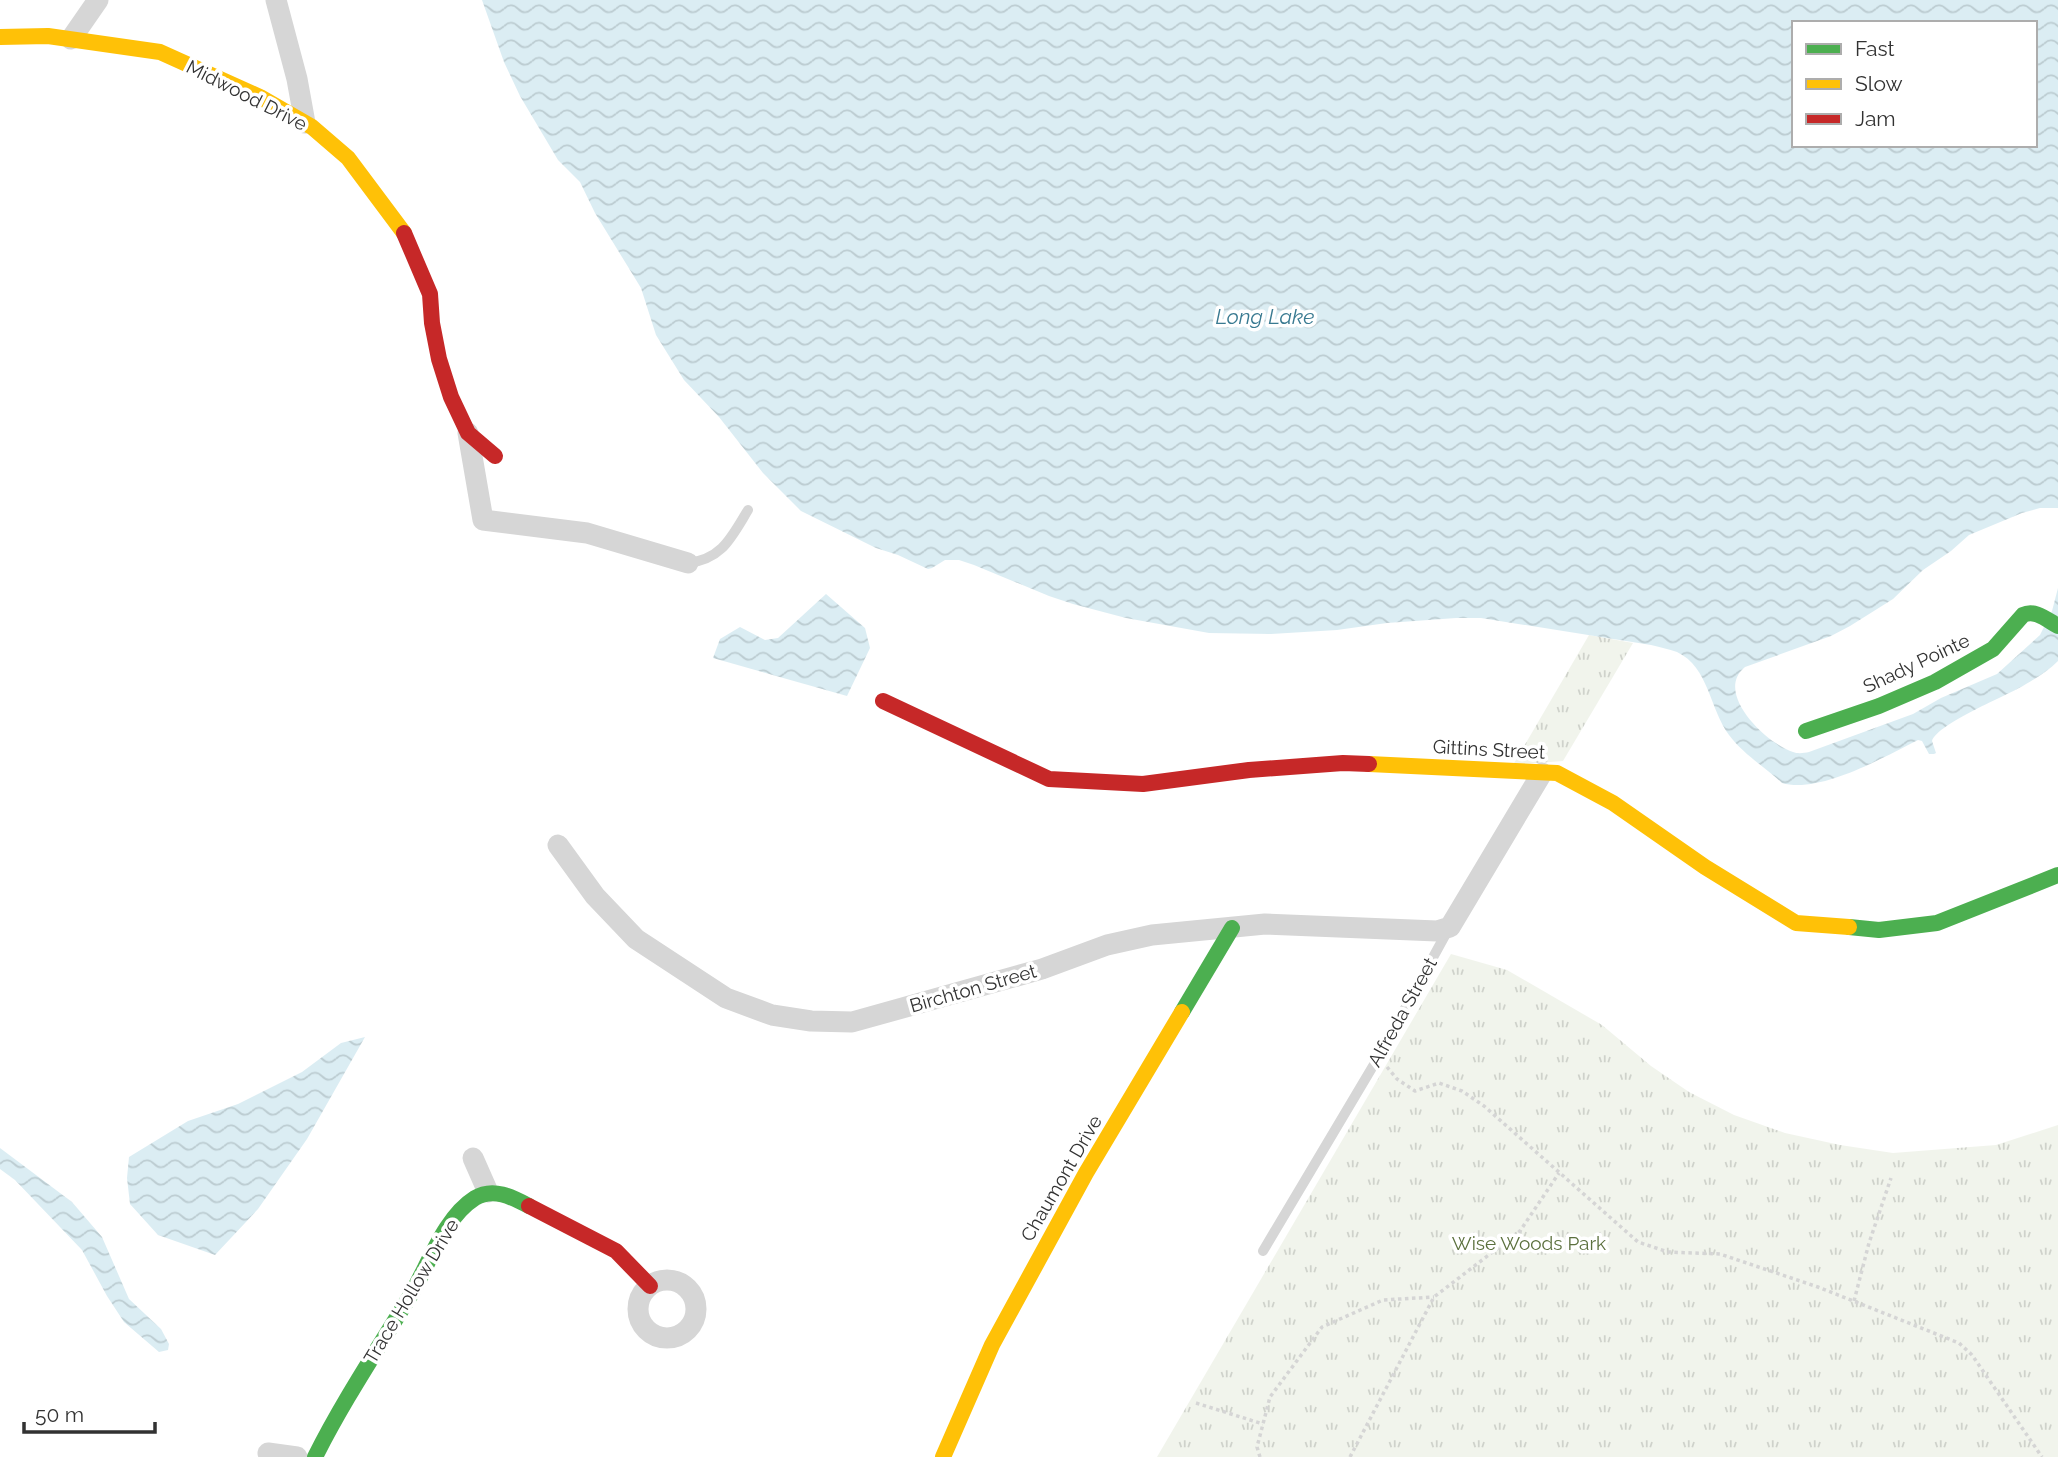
<svg xmlns="http://www.w3.org/2000/svg" width="2058" height="1457" viewBox="0 0 2058 1457" font-family="Raleway,sans-serif">
<style>
.park{fill:url(#park-tufts)}
.water{fill:url(#water-waves);fill-rule:evenodd}
.lines{fill:none;stroke-linecap:round;stroke-linejoin:round}
.path{stroke:#d5d5d5;stroke-width:3.5;stroke-dasharray:3.5 3.5;stroke-linecap:butt}
.lane{stroke:#d6d6d6;stroke-width:10}
.street{stroke:#d6d6d6;stroke-width:21}
.fast{stroke:#4caf50;stroke-width:16}
.slow{stroke:#ffc107;stroke-width:16}
.jam{stroke:#c62828;stroke-width:16}
.labels{text-anchor:middle;stroke-width:7;stroke-linejoin:round;paint-order:stroke}
.street-label{font-size:19px;fill:#323232;stroke:#fff}
.park-label{font-size:19px;fill:#5b703d;stroke:#fff}
.water-label{font-size:21px;font-style:italic;fill:#397a91;stroke:#fff}
</style>
<defs>
<pattern id="park-tufts" width="24" height="20" patternUnits="userSpaceOnUse" patternTransform="scale(1.75)"><rect width="24" height="20" fill="#f1f4ec"/><path d="M3 7l-1-3M5 7V3M7 7l1-3M15 17l-1-3M17 17v-4M19 17l1-3" fill="none" stroke="#cfd2cb"/></pattern>
<pattern id="water-waves" width="16" height="10" patternUnits="userSpaceOnUse" patternTransform="scale(1.75)"><rect width="16" height="10" fill="#dbedf3"/><path d="M0 5q4-4 8 0t8 0" fill="none" stroke="#bcccd1"/></pattern>
</defs>
<rect width="100%" height="100%" fill="#fff"/>
<!-- park -->
<g class="park">
<polygon points="1589,635 1633,643 1563,761 1513,765"/>
<polygon points="1451,954 1507,970 1602,1025 1651,1066 1689,1092 1734,1115 1785,1133 1840,1145 1893,1153 1996,1145 2058,1125 2058,1457 1157,1457"/>
</g>
<!-- water -->
<g class="water">
<path d="M482,0H2058V508H2040L2022,513L1969,535L1951,551L1923,570L1893,599L1850,626L1831,636L1745,667C1713,693 1767,744 1793,752C1798,754 1804,753 1809,752L1913,714L1941,698L1997,674L2040,635L2052,611L2058,588V661C2049,670 2037,678 2026,684C2007,696 1938,723 1932,741L1936,753L1934,754H1929L1922,741L1918,740C1884,757 1820,794 1782,783C1765,767 1743,754 1729,735C1710,710 1709,667 1677,652C1669,649 1659,647 1651,645L1481,618H1456L1387,623L1337,630L1271,634L1209,633L1126,618L1073,604L1049,596L974,565L959,560H945L932,568L928,569L898,555L876,548L801,511L763,473L719,417L684,380L656,335L641,288L595,213L580,182L558,160L520,96L504,62ZM1794,23H2035V145H1794Z"/>
<polygon points="826,594 865,628 870,648 847,696 713,658 720,639 740,627 765,640 778,638"/>
<polygon points="365,1037 307,1139 258,1209 215,1255 158,1235 130,1204 127,1178 129,1157 188,1121 238,1104 302,1072 341,1043"/>
<polygon points="0,1148 72,1202 102,1237 129,1299 161,1329 169,1344 168,1350 159,1352 124,1322 107,1296 82,1250 15,1180 0,1169"/>
</g>
<g class="lines">
<!-- path -->
<g class="path">
<polyline points="1387,1067 1397,1079 1415,1091 1439,1083 1462,1091 1484,1106 1638,1242 1668,1252 1720,1254 1818,1287 1959,1343 1972,1355 2042,1457"/>
<polyline points="1854,1301 1869,1243 1891,1178"/>
<polyline points="1196,1403 1263,1424"/>
<polyline points="1260,1457 1257,1447 1270,1397 1322,1327 1383,1300 1434,1297"/>
<polyline points="1350,1457 1434,1297 1520,1231 1559,1173"/>
</g>
<!-- lane -->
<g class="lane">
<path d="M688,563C722,559 731,538 748,510"/>
<polyline points="1263,1251 1379,1056 1448,930"/>
</g>
<!-- street -->
<g class="street">
<polyline points="276,0 297,79 305,123"/>
<polyline points="71,39 98,0"/>
<polyline points="468,433 483,520 587,533 688,563"/>
<polyline points="558,845 595,896 636,939 726,998 772,1015 811,1021 852,1022 1042,969 1107,945 1152,935 1265,924 1437,931 1450,927 1542,773"/>
<polyline points="473,1158 488,1192"/>
<circle cx="667" cy="1309" r="29"/>
<polyline points="268,1453 297,1457"/>
</g>
<!-- fast -->
<g class="fast">
<path d="M1806,731L1879,706L1935,682L1993,649L2023,615C2035,609 2047,620 2058,626"/>
<polyline points="1849,927 1879,930 1937,923 2058,875"/>
<polyline points="1182,1012 1232,928"/>
<path d="M315,1457C344,1399 380,1346 413,1291C430,1261 445,1217 475,1198C493,1187 512,1197 529,1206"/>
</g>
<!-- slow -->
<g class="slow">
<polyline points="0,37 48,36 160,52 260,97 312,127 348,158 404,233"/>
<polyline points="1369,764 1557,773 1613,803 1705,867 1796,923 1849,927"/>
<polyline points="943,1457 992,1345 1086,1173 1182,1012"/>
</g>
<!-- jam -->
<g class="jam">
<polyline points="404,233 430,294 432,323 439,359 451,397 468,433 495,456"/>
<polyline points="883,701 1049,779 1143,784 1249,770 1343,763 1369,764"/>
<polyline points="529,1206 616,1251 650,1286"/>
</g>
</g>
<g class="labels">
<!-- street labels -->
<g class="street-label">
<text transform="translate(247 95) rotate(27)" y="7">Midwood Drive</text>
<text transform="translate(1916 663) rotate(-25)" y="7">Shady Pointe</text>
<text transform="translate(1489 749) rotate(3)" y="7">Gittins Street</text>
<text transform="translate(973 988) rotate(-16)" y="7">Birchton Street</text>
<text transform="translate(1402 1012) rotate(-61)" y="7">Alfreda Street</text>
<text transform="translate(1061 1178) rotate(-60)" y="7">Chaumont Drive</text>
<text transform="translate(411 1291) rotate(-59)" y="7">Trace Hollow Drive</text>
</g>
<!-- park labels -->
<g class="park-label">
<text x="1529" y="1250">Wise Woods Park</text>
</g>
<!-- water labels -->
<g class="water-label">
<text x="1265" y="324">Long Lake</text>
</g>
</g>
<!-- legend -->
<rect x="1792" y="21" width="245" height="126" fill="#ffffff" stroke="#adadad" stroke-width="2"/>
<rect x="1806" y="44" width="35" height="10" fill="#4caf50" stroke="#adadad" stroke-width="2"/>
<text x="1855" y="56" font-size="21" fill="#323232">Fast</text>
<rect x="1806" y="79" width="35" height="10" fill="#ffc107" stroke="#adadad" stroke-width="2"/>
<text x="1855" y="91" font-size="21" fill="#323232">Slow</text>
<rect x="1806" y="114" width="35" height="10" fill="#c62828" stroke="#adadad" stroke-width="2"/>
<text x="1855" y="126" font-size="21" fill="#323232">Jam</text>
<!-- scale -->
<path d="M24 1422v10h131v-10" fill="none" stroke="#323232" stroke-width="3.5"/>
<text x="35" y="1422" font-size="21" fill="#323232" stroke="#ffffff" stroke-width="5" paint-order="stroke">50 m</text>
</svg>
